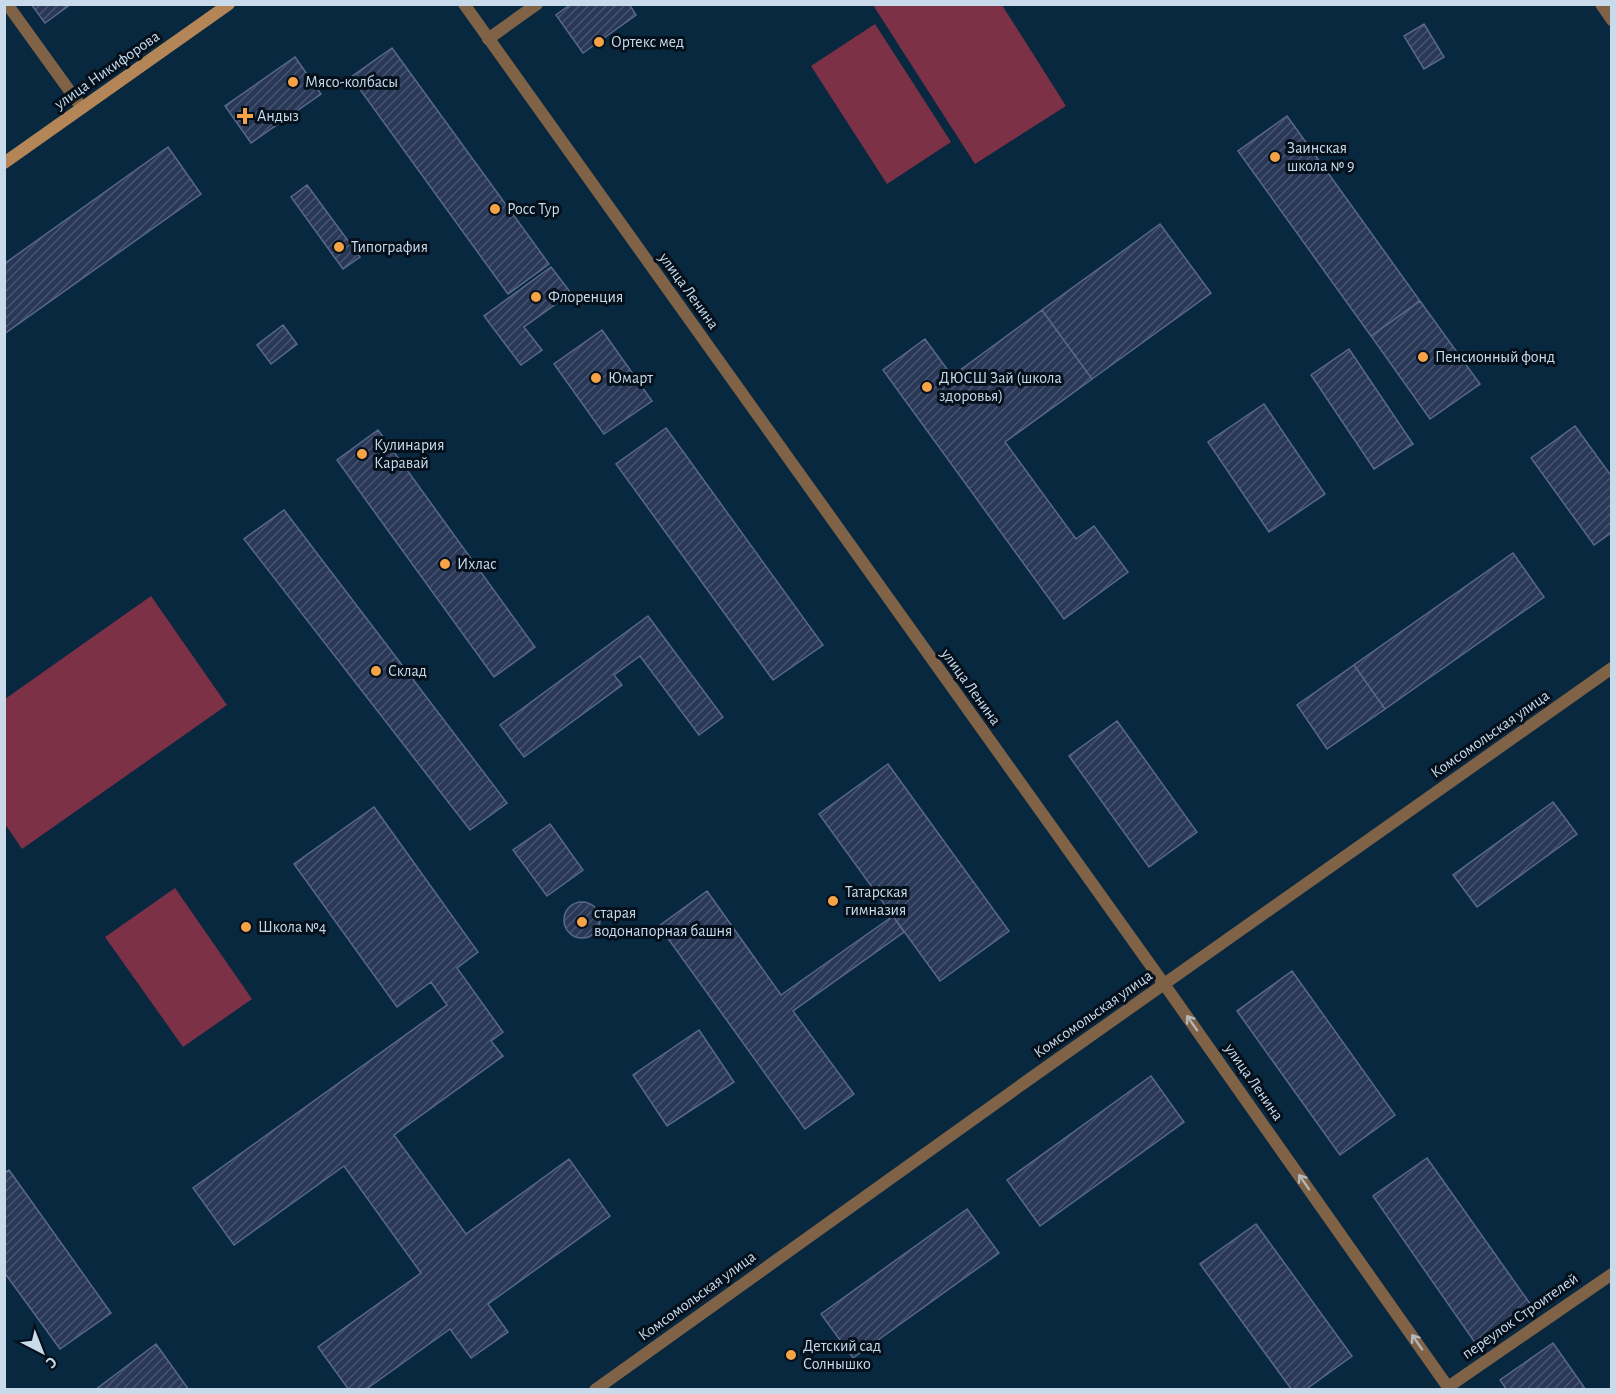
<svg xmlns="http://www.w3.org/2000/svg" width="1616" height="1394" font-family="'Alegreya Sans',sans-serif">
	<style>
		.green { fill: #7d3146 }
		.building { fill: url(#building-hatch); stroke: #59688b; stroke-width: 1.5 }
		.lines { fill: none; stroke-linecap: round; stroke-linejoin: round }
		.service { stroke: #806347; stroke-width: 12 }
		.minor { stroke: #806347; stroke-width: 12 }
		.tertiary { stroke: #806347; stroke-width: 12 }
		.secondary { stroke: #b38557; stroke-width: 12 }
		.oneway { stroke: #b3b7ba }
		.poi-dot { fill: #f5a346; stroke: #04101b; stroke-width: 2 }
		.labels { text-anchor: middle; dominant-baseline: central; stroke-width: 6; stroke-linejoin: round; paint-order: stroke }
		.poi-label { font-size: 16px; fill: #c9dbeb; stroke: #04101b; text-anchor: start }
		.street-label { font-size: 16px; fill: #c9dbeb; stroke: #04101b }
	</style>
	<defs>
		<pattern id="building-hatch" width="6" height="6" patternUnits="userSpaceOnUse" patternTransform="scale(1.5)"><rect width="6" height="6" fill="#2a3857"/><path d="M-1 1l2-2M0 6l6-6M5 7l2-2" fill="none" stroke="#48546f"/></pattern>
	</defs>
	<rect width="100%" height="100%" fill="#082840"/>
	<path class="green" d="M873,5H1002L1066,106L975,164Z
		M875,24L951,142L887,184L811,66Z
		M151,596L227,705L22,849L5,824V699Z
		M175,888L252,999L183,1047L105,937Z"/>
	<path class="building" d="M31,4H71L45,23Z
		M571,4H629L636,15L583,53L556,15Z
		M1424,24L1444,57L1424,69L1404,36Z
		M392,48L549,264L508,294L351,77Z
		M295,57L321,94L251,143L225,106Z
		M1287,116L1420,301L1371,336L1238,151Z
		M168,147L201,194L4,334V264Z
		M307,185L360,257L343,269L291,197Z
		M1160,224L1211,293L1092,379L1042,310Z
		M551,267L571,293L524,327L542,350L521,365L484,316Z
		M1420,301L1480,384L1430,419L1371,336Z
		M1042,310L1092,379L1005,442L1076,539L1094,526L1128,572L1064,619L883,370L925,339L952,376Z
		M283,325L297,344L271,364L257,345Z
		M602,330L652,401L604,434L554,364Z
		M1349,349L1413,444L1374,469L1311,375Z
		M1264,404L1325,494L1269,532L1208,442Z
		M1575,426L1612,477V532L1594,545L1531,458Z
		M666,428L823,645L773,680L616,464Z
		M378,430L535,647L494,677L337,460Z
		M284,510L507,803L470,830L244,539Z
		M1513,553L1544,597L1385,709L1354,665Z
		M648,616L723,717L699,735L640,656L614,675L622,685L524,757L500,725Z
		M1354,665L1385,709L1327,749L1297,705Z
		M1117,721L1197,832L1149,867L1069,756Z
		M888,764L1009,931L940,981L819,814Z
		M1553,802L1577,834L1477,907L1453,875Z
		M374,807L478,952L457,968L503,1032L491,1041L503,1056L394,1135L466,1234L569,1159L610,1216L488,1304L508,1332L471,1358L450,1329L365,1390H349L318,1347L421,1273L344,1166L234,1245L193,1188L447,1005L431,982L397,1007L294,864Z
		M550,824L583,870L547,896L513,850Z
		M707,891L781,995L893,916L904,932L793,1011L854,1094L805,1129L659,926Z
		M564 920a18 18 0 1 1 36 0a18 18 0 1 1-36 0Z
		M1292,971L1395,1115L1340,1155L1237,1011Z
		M699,1030L734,1082L667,1126L633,1075Z
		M1151,1076L1184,1122L1040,1226L1007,1180Z
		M1427,1158L1531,1305L1476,1344L1373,1196Z
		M9,1170L111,1313L60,1349L4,1272V1173Z
		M967,1209L999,1253L853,1358L821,1314Z
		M1256,1224L1352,1356L1305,1390H1292L1200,1264Z
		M1553,1343L1586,1390H1507L1500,1380Z
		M156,1344L189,1390H95Z"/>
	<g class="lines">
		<path class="service" d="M7,4L82,108
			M488,39L537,4
			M1448,1387L1612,1274"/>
		<path class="minor" d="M1601,4L1612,20"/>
		<path class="tertiary" d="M464,4L1164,984L1450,1390
			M595,1390L1038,1073L1612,668"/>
		<path class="secondary" d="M4,163L229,4"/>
	</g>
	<defs><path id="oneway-shaft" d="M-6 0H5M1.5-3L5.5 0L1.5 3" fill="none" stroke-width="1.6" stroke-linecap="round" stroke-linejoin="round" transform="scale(1.5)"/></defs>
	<g class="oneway">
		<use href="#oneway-shaft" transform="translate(1192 1023) rotate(-125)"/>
		<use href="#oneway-shaft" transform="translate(1304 1182) rotate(-125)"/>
		<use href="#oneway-shaft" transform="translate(1417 1342) rotate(-125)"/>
	</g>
	<g class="poi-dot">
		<circle cx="599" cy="42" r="6"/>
		<circle cx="293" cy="82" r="6"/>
		<path d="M242 107h6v6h6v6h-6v6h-6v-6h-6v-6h6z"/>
		<circle cx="1275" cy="157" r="6"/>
		<circle cx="495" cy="209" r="6"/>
		<circle cx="339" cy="247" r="6"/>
		<circle cx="536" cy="297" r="6"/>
		<circle cx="1423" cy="357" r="6"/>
		<circle cx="596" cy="378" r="6"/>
		<circle cx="927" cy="387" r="6"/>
		<circle cx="362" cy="454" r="6"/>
		<circle cx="445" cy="564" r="6"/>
		<circle cx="376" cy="671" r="6"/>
		<circle cx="833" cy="901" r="6"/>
		<circle cx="582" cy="922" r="6"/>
		<circle cx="246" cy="927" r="6"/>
		<circle cx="791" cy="1355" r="6"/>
	</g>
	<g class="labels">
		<g class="poi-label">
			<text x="611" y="42">Ортекс мед</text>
			<text x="305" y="82">Мясо-колбасы</text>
			<text x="257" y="116">Андыз</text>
			<text x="1287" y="148">Заинская<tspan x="1287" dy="18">школа № 9</tspan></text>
			<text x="507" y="209">Росс Тур</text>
			<text x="351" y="247">Типография</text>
			<text x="548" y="297">Флоренция</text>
			<text x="1435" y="357">Пенсионный фонд</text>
			<text x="608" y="378">Юмарт</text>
			<text x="939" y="378">ДЮСШ Зай (школа<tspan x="939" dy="18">здоровья)</tspan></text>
			<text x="374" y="445">Кулинария<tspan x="374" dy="18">Каравай</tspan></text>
			<text x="457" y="564">Ихлас</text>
			<text x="388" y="671">Склад</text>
			<text x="845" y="892">Татарская<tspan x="845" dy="18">гимназия</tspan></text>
			<text x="594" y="913">старая<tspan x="594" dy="18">водонапорная башня</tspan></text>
			<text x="258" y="927">Школа №4</text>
			<text x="803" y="1346">Детский сад<tspan x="803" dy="18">Солнышко</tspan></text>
		</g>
		<g class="street-label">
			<text transform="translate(107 70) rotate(-35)">улица Никифорова</text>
			<text transform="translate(689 291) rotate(54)">улица Ленина</text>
			<text transform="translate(971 687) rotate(54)">улица Ленина</text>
			<text transform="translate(1490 734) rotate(-35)">Комсомольская улица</text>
			<text transform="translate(1093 1014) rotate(-35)">Комсомольская улица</text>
			<text transform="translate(1254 1082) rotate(55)">улица Ленина</text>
			<text transform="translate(697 1296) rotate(-36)">Комсомольская улица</text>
			<text transform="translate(1520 1316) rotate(-35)">переулок Строителей</text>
		</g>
	</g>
	<rect width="1616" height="1394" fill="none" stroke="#c9dbeb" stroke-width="12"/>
	<g transform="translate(42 1352) rotate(138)" stroke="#04101b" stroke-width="4.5" paint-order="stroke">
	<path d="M0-4.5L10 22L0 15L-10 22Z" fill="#c9dbeb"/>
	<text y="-9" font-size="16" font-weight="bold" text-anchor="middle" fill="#c9dbeb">С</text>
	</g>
</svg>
